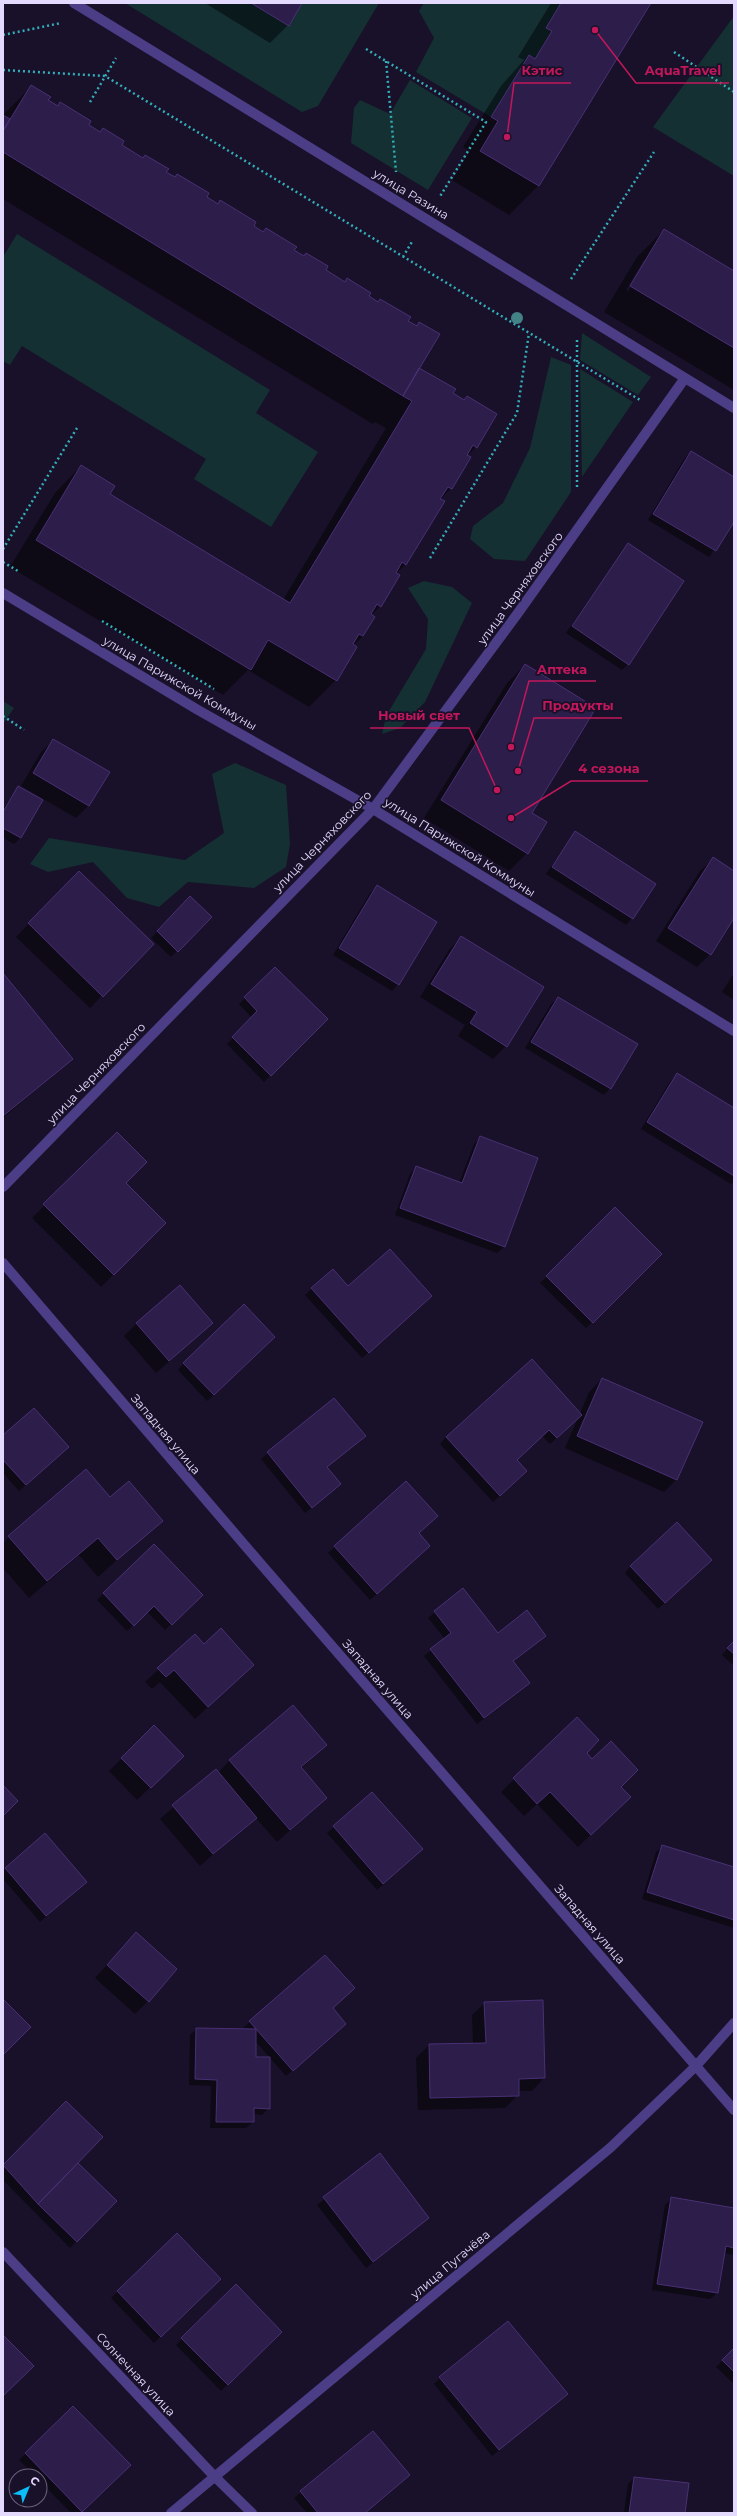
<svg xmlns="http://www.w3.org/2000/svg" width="737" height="2516" font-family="Montserrat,sans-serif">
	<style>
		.green { fill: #143033 }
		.shadow { fill: #0007; fill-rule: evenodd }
		.building { fill: #2d1d4a; stroke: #493075 }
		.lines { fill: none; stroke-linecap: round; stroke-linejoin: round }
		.path { stroke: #33adb9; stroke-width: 2.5; stroke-dasharray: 2 3; stroke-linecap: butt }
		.minor { stroke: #4c3d87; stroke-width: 10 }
		.tree { fill: #438286 }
		.labels { text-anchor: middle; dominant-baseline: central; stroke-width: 3.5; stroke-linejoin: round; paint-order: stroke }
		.street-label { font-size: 12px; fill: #e4dafe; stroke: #191129 }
		.leader { fill: none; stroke: #c2185b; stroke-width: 1.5 }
		.callout-dot { fill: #c2185b; stroke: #191129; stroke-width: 1.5 }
		.callout-label { font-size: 13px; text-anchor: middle; font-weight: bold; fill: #c2185b; stroke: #191129; stroke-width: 3.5; stroke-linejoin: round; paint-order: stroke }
	</style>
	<rect width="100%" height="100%" fill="#191129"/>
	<path class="green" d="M125,3H251L289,25L302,3H379L318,106L302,112Z
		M424,3H561L552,31L535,59L529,55L491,117L416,72L434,38L419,11Z
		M734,16V176L653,127Z
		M410,80L472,118L428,190L351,143L354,108L360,100L390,114Z
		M17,234L270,390L256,413L318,452L271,527L194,479L206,459L22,346L10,365L3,361V257Z
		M582,333L651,377L638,395L580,360Z
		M551,357L571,365V492L525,561L494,559L470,539L473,526L503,503L530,448Z
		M580,369L633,402L582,477Z
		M424,581L452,587L472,603L425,702L400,728L382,734L386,716L426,649L428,619L408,588Z
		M3,701L14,708L3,724Z
		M235,763L286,785L290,844L286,867L254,888L188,882L159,907L127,898L93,862L48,872L30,864L49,838L185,860L224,833L212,774Z"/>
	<path class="shadow" d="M205,3H304L300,4L288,25L270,43Z
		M551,3H650L538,186L509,215L452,180L470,151L463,147L501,86L524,60L518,57Z
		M32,86L47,101L57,107L60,104L88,126L174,178L177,175L205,198L217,204L220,201L252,227L416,327L420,323L418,368L452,394L464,400L467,397L495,415L476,447L467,456L451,488L440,500L406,564L396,574L380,606L371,616L363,636L353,646L356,647L336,680L309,707L248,670L223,695L10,567L55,493L81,466L108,495L283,600L386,428L375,422L373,424L3,199V115Z
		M664,230L734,272V390L604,312L637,257ZM644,260H646L628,291L626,290Z
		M691,452L734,478V520L709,557L648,520L684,459Z
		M628,544V664L622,670L566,633Z
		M525,665L531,813L546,822L527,853L509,871L424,818L507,683Z
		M54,740L108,772L88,806L76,818L21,786L41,752Z
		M18,788L41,801L20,838L14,844L3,838V809Z
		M575,832L632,918L626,925L546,874Z
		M713,859L734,872V916L710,954L697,967L656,941L700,871Z
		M79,872L152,944L90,1008L16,937Z
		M377,886L398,984L392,991L333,955L370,893Z
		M190,898L210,917L171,957L151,938Z
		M461,937L506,1046L493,1059L458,1036L465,1025L420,997L449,950Z
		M275,968L327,1019L264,1082L227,1044L252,1018L239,1004Z
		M734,973V1000L722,992Z
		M3,974L72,1059L3,1118Z
		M558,998L610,1088L604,1095L525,1048L551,1004Z
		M678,1074L734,1109V1182L731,1184L641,1129L671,1080Z
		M117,1133L124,1183L164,1223L101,1287L32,1218Z
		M480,1137L536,1159L504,1247L497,1253L395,1215L410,1174L416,1167L459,1183L474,1144Z
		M615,1208L661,1254L586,1328L540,1283Z
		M333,1270L348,1287L424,1303L362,1358L305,1295Z
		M137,1323H212L156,1373L124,1336Z
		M268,1343L207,1401L178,1370L184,1363Z
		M602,1379L677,1479L664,1492L565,1448L578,1418L550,1444L542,1436L516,1460L520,1478L493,1502L440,1444L446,1437L580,1414L589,1392Z
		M334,1399L364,1436L326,1468L333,1490L305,1513L261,1459Z
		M3,1436L61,1453L19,1491L3,1473Z
		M406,1482L423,1552L370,1600L328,1553Z
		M110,1499L161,1520L98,1577L79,1555L29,1598L3,1568V1543L9,1537Z
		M154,1546L201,1595L165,1630L147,1612L127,1631L97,1600Z
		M631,1566H704L658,1609L625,1573Z
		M463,1590L498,1634L545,1636L512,1662L522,1689L477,1724L424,1656L445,1639L428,1618Z
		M195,1636L204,1645L253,1665L195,1719L160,1682L152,1689L145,1682Z
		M734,1641V1666L722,1655Z
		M577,1718L585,1753L620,1787L617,1809L578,1847L537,1804L524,1816L501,1792Z
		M154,1727L182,1756L137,1800L109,1771Z
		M326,1745L301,1769L326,1798L277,1842L255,1817L200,1866L160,1819L215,1770L218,1773L230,1760Z
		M372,1793L415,1856L377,1890L327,1833Z
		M663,1846L734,1868V1928L642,1899L656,1852Z
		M5,1868L79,1888L40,1922L3,1879V1871Z
		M136,1933L148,2001L135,2014L95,1978Z
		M325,1956L332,2008L339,2030L286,2076L255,2041V2058L269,2108L262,2115L253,2114V2122L246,2128H210L211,2086L189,2085L190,2035L197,2029L245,2030L243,2028L250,2022Z
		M485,2003L544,2078L532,2091H518V2095L505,2108L418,2110L416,2058L429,2045L473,2044L472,2015Z
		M66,2103L76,2163L116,2201L70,2248L3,2180V2167Z
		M379,2155L428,2218L366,2268L317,2205Z
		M672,2198L734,2209V2255L723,2253L717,2293L710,2299L652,2290L665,2205Z
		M177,2235L220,2279L154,2343L111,2298Z
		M236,2286L281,2332L221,2391L176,2345Z
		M734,2349V2384L716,2367Z
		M440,2378L560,2400L492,2456L434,2384Z
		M73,2407L129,2465L80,2513H71L40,2481V2476H35L19,2460Z
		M373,2432L409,2475L365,2513H307L294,2498Z
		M634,2478L684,2513H624L628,2484Z"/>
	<path class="building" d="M251,3H302L289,26Z
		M561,3H651L539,186L480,151L498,121L491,117L529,55L535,59L552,31L546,28Z
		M31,85L51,97L48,100L58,106L60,102L91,121L89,125L100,132L103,128L124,141L122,145L143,158L145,155L169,169L166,172L175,177L177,174L209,193L207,197L218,204L220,200L256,222L254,226L263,232L266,228L297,247L294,250L304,256L306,253L328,266L326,270L345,282L347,278L371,293L369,296L378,302L380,299L411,317L408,321L417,326L419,322L440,334L403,396L3,152V131Z
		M3,115L10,119L3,131Z
		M664,229L734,271V348L630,286Z
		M419,368L456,389L453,393L464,400L467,396L497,414L477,448L473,445L467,455L471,457L452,489L448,487L440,499L445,501L406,565L402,562L396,573L400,575L381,607L377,604L371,614L375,617L363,636L359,634L353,644L357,647L337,681L268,640L251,670L36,540L81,465L115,486L110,494L290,603L412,401L403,396Z
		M691,451L734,477V522L716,551L653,514Z
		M628,543L684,581L629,665L572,626Z
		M525,664L596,708L532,813L547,822L528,854L441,800Z
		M53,739L110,772L89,806L33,773Z
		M18,786L43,800L21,838L3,828V812Z
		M575,831L656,884L633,919L552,867Z
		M713,857L734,871V918L711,955L668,928Z
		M79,871L154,944L103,997L28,923Z
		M377,885L437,922L399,985L339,948Z
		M190,896L212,917L178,952L157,931Z
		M461,936L544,987L507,1047L470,1023L477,1012L431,984Z
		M275,967L328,1019L271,1076L232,1037L257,1011L244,997Z
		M3,973L73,1059L3,1116Z
		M558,997L638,1044L611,1089L531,1042Z
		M677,1073L734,1108V1176L647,1122Z
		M117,1132L147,1162L126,1183L166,1223L114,1275L43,1204Z
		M480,1136L538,1158L505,1247L400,1208L416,1166L462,1183Z
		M615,1207L662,1254L593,1323L546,1276Z
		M390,1249L432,1296L369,1353L311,1288L333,1269L348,1286Z
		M180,1285L213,1323L169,1361L136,1323Z
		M244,1304L275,1337L214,1395L183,1363Z
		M532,1359L582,1415L557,1438L549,1430L517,1460L527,1471L500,1496L446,1437Z
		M602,1378L703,1422L677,1480L577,1436Z
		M334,1398L366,1436L327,1467L341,1484L312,1508L267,1452Z
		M34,1408L69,1447L26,1485L3,1460V1435Z
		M86,1469L110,1497L129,1481L163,1521L117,1560L98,1538L47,1581L8,1536Z
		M406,1481L438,1516L419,1533L430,1546L377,1594L334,1546Z
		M677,1522L712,1560L665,1603L630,1566Z
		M154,1544L203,1595L172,1625L154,1606L134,1626L103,1593Z
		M463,1588L498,1633L527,1610L546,1636L513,1661L530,1683L484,1718L430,1649L451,1633L434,1611Z
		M221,1628L254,1665L208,1707L174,1670L166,1677L157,1668L195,1634L204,1644Z
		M734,1641V1654L727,1648Z
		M293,1705L327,1745L301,1767L327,1798L290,1830L229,1760Z
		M577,1717L599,1740L587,1753L592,1759L611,1741L638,1770L621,1787L631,1797L591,1835L550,1792L537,1804L513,1778Z
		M154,1725L184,1756L151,1788L121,1758Z
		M216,1769L257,1818L213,1854L172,1805Z
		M3,1785L18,1801L3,1816Z
		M372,1792L423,1849L383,1884L333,1826Z
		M45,1833L87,1882L46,1916L5,1868Z
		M662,1845L734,1867V1920L647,1892Z
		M136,1932L177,1969L149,2002L107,1965Z
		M325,1955L355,1988L333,2008L346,2024L293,2071L249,2021Z
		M3,1999L31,2027L3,2055Z
		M543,2000L545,2078L519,2079V2096L430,2098L429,2044L486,2043L484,2002Z
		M196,2028L256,2029V2057H270V2109L254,2108V2122H216L217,2080L195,2079Z
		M66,2101L103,2137L38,2204L3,2165Z
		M380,2153L429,2218L373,2262L323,2197Z
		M78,2163L117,2201L77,2242L38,2204Z
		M671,2197L734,2208V2248L726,2246L718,2293L657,2284Z
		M177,2233L221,2279L161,2337L117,2291Z
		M236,2284L282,2332L228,2385L181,2338Z
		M508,2321L568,2394L499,2450L439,2377Z
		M3,2335L34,2366L3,2396Z
		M734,2348V2372L722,2360Z
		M73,2406L131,2465L82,2512L25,2453Z
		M373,2431L410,2475L365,2513H318L300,2491Z
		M634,2477L689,2483L685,2513H629Z"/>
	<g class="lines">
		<path class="path" d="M3,35L61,23
			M366,49L486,122L439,198
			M674,52L734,92
			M386,61L396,172
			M3,70L105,76L640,400
			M90,102L116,58
			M403,257L413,240
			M571,279L654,152
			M577,487V340
			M3,549L77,428
			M430,558L517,413L529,333
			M3,562L18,571
			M102,621L214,689
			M3,716L24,730"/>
		<path class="minor" d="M74,3L734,408
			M3,593L198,710L373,809L734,1031
			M3,1187L373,809L518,613L685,378
			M3,1263L260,1563L734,2110
			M3,2252L214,2476L252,2513
			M171,2513L610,2148L696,2066L734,2023"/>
	</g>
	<circle class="tree" cx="517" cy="318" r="6"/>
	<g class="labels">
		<g class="street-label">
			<text transform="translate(411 194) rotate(31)">улица Разина</text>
			<text transform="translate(520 588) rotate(-54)">улица Черняховского</text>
			<text transform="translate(180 683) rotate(30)">улица Парижской Коммуны</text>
			<text transform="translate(322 841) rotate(-46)">улица Черняховского</text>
			<text transform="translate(460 847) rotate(32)">улица Парижской Коммуны</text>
			<text transform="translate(96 1073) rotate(-46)">улица Черняховского</text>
			<text transform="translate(166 1434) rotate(50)">Западная улица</text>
			<text transform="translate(378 1679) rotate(49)">Западная улица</text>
			<text transform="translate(590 1924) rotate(49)">Западная улица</text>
			<text transform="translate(450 2264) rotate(-40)">улица Пугачёва</text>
			<text transform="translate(136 2374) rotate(47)">Солнечная улица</text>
		</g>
	</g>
	<path class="leader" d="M507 137L514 83H571M595 30L636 83H729M511 747L529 681H596M518 771L534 718H622M497 790L469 728H370M511 818L571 781H648"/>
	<g class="callout-dot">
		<circle cx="507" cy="137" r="4"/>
		<circle cx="595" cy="30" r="4"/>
		<circle cx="511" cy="747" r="4"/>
		<circle cx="518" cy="771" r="4"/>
		<circle cx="497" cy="790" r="4"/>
		<circle cx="511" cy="818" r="4"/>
	</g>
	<g class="callout-label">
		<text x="542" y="75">Кэтис</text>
		<text x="683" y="75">AquaTravel</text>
		<text x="562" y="674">Аптека</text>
		<text x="578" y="710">Продукты</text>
		<text x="419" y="720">Новый свет</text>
		<text x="609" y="773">4 сезона</text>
	</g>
	<rect width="737" height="2516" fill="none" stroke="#e4dafe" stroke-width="8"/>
	<g transform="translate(28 2488) rotate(44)"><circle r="19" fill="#191129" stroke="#6a617e"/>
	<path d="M0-3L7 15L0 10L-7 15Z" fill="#0bbdfa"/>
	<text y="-6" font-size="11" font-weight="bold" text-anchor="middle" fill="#e4dafe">С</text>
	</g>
</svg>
